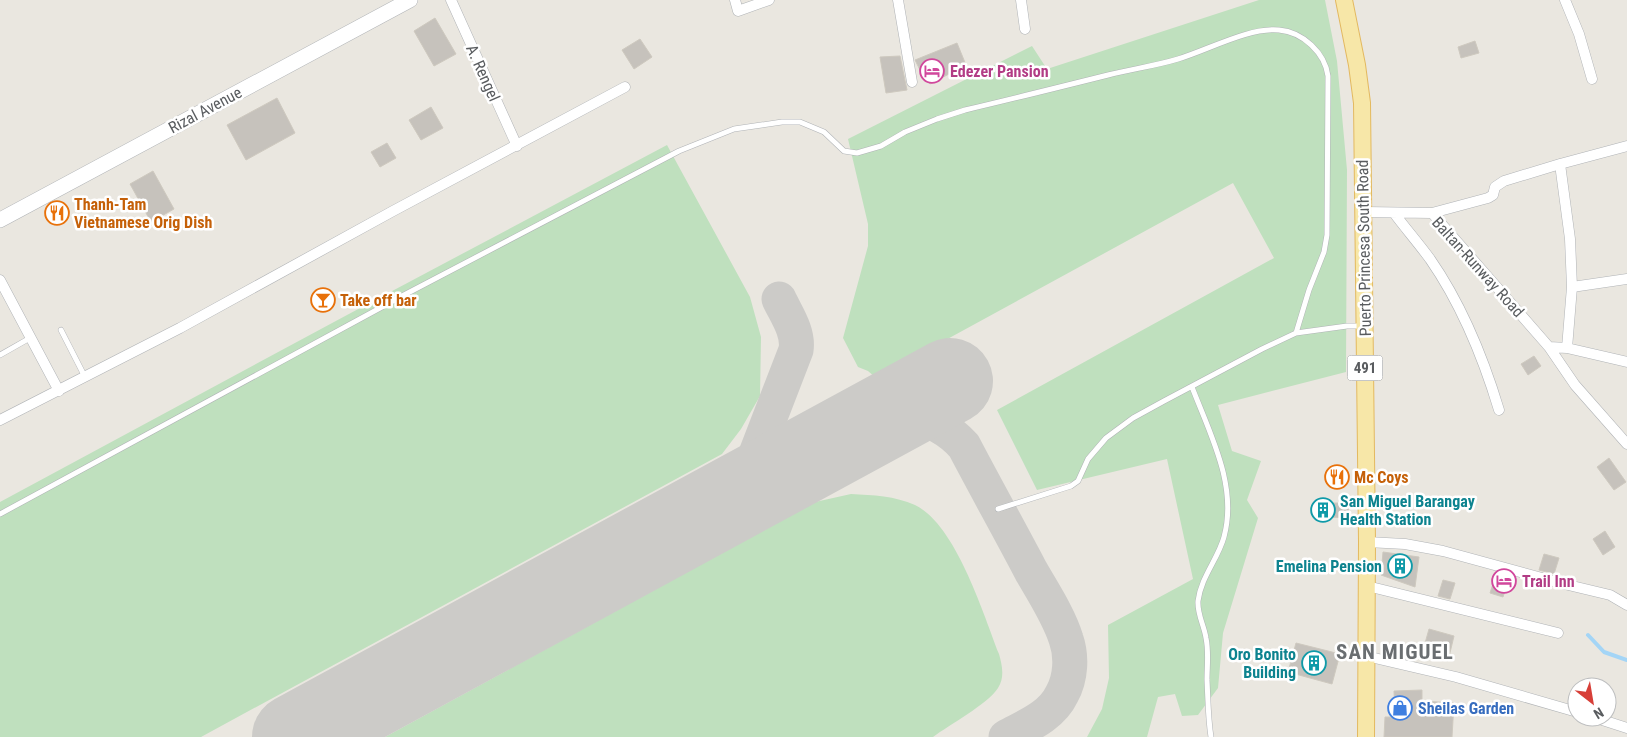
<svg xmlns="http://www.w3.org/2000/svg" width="1627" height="737" font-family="'Roboto Condensed',sans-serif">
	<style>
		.green { fill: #bfe0be }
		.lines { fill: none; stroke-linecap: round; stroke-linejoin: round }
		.stream { stroke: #a4d5f6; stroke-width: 4 }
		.taxiway { stroke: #cccbc8; stroke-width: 35 }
		.runway { stroke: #cccbc8; stroke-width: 86 }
		.building { fill: #c6c2bc; stroke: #cec9bf }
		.lane-casing { stroke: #b0b3b6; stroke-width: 6 }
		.street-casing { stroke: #b0b3b6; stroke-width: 11 }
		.secondary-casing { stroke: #b0b3b6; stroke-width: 16 }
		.primary-casing { stroke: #e3b960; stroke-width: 18 }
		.lane { stroke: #fff; stroke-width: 5 }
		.street { stroke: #fff; stroke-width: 10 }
		.secondary { stroke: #fff; stroke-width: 15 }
		.primary { stroke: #f7e7a8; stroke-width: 16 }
		.labels { text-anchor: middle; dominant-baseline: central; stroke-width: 5; stroke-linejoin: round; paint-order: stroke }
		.shield { fill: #fff; stroke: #8b8d8f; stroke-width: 1 }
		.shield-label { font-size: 15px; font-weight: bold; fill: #595c5f }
		.hotel-label { font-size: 16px; font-weight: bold; fill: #b23c85; stroke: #fff; text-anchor: start }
		.street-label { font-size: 16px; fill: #595c5f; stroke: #fff }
		.food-label { font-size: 16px; font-weight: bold; fill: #c56008; stroke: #fff; text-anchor: start }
		.culture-label { font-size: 16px; font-weight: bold; fill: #0d838f; stroke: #fff; text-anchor: end }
		.shop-label { font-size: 16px; font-weight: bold; fill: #366cbe; stroke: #fff; text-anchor: start }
		.district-label { font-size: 21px; font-weight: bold; letter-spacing: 1px; fill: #6a6e71; stroke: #fff }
	</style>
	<rect width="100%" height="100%" fill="#eae7e0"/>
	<path class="green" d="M1259,0H1325L1337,61L1347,170L1346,372L1218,405L1232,451L1261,461L1247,500L1258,518L1223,633L1218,688L1198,715L1182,716L1175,694L1158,697L1147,737H1087L1102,709L1109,678L1108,625L1193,579L1167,459L1037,490L997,410L1274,258L1233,183L876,378L868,371L858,367L843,338L868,246V224L848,139L1032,46L1047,69Z
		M667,145L750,297L761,337L760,396L741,429L722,454L201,737H0V502L347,315Z
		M851,494C873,495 895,496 915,505C956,525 983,613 999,654C1002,665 1005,677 998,688C988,704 949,725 933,737H385L815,502Z"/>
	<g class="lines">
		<path class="stream" d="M1588,635L1604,652L1627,660"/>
		<path class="taxiway" d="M870,425C895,419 916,413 939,426C950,432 956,437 964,446C986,488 1009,529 1031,571C1043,592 1059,616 1066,639C1072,656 1071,678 1062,694C1051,717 1026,726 1006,737
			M727,502L744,480L752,464L796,350C799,332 786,314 779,299"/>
		<path class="runway" d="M295,737L950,381"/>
	</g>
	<path class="building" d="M435,18L456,54L434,66L414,31Z
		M640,39L652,57L634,69L622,50Z
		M1475,41L1479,53L1461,58L1458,47Z
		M957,43L966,65L930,84L926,73L922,74L915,60Z
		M900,56L907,90L886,93L880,57Z
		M277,98L295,133L246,160L227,125Z
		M431,107L443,128L421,140L409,120Z
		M387,143L396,158L380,167L371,152Z
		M153,171L174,209L151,222L130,184Z
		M1534,356L1541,366L1528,375L1521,364Z
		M1609,458L1626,482L1614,490L1597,467Z
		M1314,503H1349L1348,518L1314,516Z
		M1605,531L1615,547L1603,555L1593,539Z
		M1383,552L1419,557L1415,587L1381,575Z
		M1544,554L1559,558L1554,574L1539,570Z
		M1496,575L1509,579L1503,597L1490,593Z
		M1443,580L1455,583L1450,599L1438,596Z
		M1429,629L1454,636L1448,661L1422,654Z
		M1296,643L1340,654L1332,684L1288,672Z
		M1422,690V701L1454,703L1452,737H1384L1385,717H1395L1394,691Z"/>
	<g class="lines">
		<g class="lane-casing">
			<path id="lane" d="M61,330L85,377
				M0,355L30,338
				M1192,387C1210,434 1238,486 1224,537C1218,559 1201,577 1198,601C1197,614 1204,625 1206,638C1209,652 1207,666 1207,680C1208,699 1208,718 1211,737
				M998,509L1071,486L1078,481L1088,459L1106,438L1133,418L1164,401L1262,349L1296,333L1347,326H1363
				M0,514L404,295L679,151L734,129L782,122H800L824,132L844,151L857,153L881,146L905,132L937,119L965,110C1012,99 1060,87 1108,75C1131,69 1155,66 1178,59C1208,50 1249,27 1279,30C1303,32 1325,53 1328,76L1327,235L1324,252L1309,290L1296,333"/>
		</g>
		<g class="street-casing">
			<path id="street" d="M451,0L517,146
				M735,0L738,11L769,0
				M898,0L912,82
				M1021,0L1025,29
				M1565,0L1579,34L1592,79
				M1560,164L1570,239L1572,287L1567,348
				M1365,212L1432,213L1549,347L1575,385L1627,444
				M1394,213C1406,229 1419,244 1430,259C1462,305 1483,357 1499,410
				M1432,213L1488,198L1493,195L1495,187L1504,181L1560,164L1627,146
				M0,280L59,391
				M1572,287L1627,279
				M1549,347L1567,348L1627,362
				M0,420L180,328L393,211L625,87
				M1367,542L1405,544L1443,551L1564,584L1610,595L1627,605
				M1367,586L1558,633
				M1366,656L1456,677L1577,712
				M1593,717L1627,728"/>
		</g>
		<g class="secondary-casing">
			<path id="secondary" d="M0,220L410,0"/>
		</g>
		<g class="primary-casing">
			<path id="primary" d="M1344,0L1357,65L1362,103L1367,542L1366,737"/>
		</g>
		<use href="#lane" class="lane"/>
		<use href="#street" class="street"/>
		<use href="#secondary" class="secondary"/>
		<use href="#primary" class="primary"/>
	</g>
	<defs>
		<g id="hotel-ring" transform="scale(1.25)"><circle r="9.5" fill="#fff" stroke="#d1479c" stroke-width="1.5"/><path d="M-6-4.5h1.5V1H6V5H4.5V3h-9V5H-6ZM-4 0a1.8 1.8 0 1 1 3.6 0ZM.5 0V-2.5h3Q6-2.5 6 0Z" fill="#d1479c"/></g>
		<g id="restaurant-ring" transform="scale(1.25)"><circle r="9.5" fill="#fff" stroke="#e8710a" stroke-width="1.5"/><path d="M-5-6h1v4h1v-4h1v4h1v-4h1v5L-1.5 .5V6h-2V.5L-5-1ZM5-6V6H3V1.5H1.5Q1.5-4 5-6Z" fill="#e8710a"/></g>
		<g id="bar-ring" transform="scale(1.25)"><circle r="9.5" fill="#fff" stroke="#e8710a" stroke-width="1.5"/><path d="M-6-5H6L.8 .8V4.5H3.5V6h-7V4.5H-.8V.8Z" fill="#e8710a"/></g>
		<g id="building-ring" transform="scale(1.25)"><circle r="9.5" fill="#fff" stroke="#0f9aa8" stroke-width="1.5"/><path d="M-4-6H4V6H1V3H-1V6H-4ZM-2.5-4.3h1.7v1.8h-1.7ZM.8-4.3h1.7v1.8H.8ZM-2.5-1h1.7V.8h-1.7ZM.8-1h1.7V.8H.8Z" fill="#0f9aa8"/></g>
		<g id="shop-ring" transform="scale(1.25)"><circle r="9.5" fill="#fff" stroke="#3f7fe0" stroke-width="1.5"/><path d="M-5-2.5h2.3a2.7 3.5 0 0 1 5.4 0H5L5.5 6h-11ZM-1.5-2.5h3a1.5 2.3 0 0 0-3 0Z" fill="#3f7fe0"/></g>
	</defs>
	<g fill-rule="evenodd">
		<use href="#hotel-ring" x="932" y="71"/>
		<use href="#restaurant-ring" x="57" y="213"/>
		<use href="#bar-ring" x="323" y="300"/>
		<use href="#restaurant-ring" x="1337" y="477"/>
		<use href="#building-ring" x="1323" y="510"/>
		<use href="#building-ring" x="1400" y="566"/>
		<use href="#hotel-ring" x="1504" y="581"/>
		<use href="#building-ring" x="1314" y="663"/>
		<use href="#shop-ring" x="1400" y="708"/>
	</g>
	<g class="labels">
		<rect class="shield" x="1347.5" y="355.5" width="35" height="25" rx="4"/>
		<g class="shield-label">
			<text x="1365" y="368">491</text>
		</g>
		<g class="hotel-label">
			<text x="950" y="71">Edezer Pansion</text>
			<text x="1522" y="581">Trail Inn</text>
		</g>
		<g class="street-label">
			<text transform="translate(483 73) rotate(66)">A. Rengel</text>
			<text transform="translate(205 110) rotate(-28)">Rizal Avenue</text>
			<text transform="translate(1364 248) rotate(-91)">Puerto Princesa South Road</text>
			<text transform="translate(1478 267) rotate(48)">Baltan-Runway Road</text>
		</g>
		<g class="food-label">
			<text x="74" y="204">Thanh-Tam<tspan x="74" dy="18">Vietnamese Orig Dish</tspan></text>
			<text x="340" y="300">Take off bar</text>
			<text x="1354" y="477">Mc Coys</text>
		</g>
		<g class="culture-label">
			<text x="1340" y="501" text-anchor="start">San Miguel Barangay<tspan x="1340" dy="18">Health Station</tspan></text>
			<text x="1382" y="566">Emelina Pension</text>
			<text x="1296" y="654">Oro Bonito<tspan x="1296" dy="18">Building</tspan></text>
		</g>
		<g class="shop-label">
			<text x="1418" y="708">Sheilas Garden</text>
		</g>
		<g class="district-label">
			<text x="1395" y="652">SAN MIGUEL</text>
		</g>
	</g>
	<g transform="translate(1592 702) rotate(149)"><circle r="24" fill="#ffffff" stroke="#bdbebf"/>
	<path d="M0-4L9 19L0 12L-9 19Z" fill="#d73f38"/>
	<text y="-8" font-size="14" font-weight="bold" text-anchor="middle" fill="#595c5f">N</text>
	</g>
</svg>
